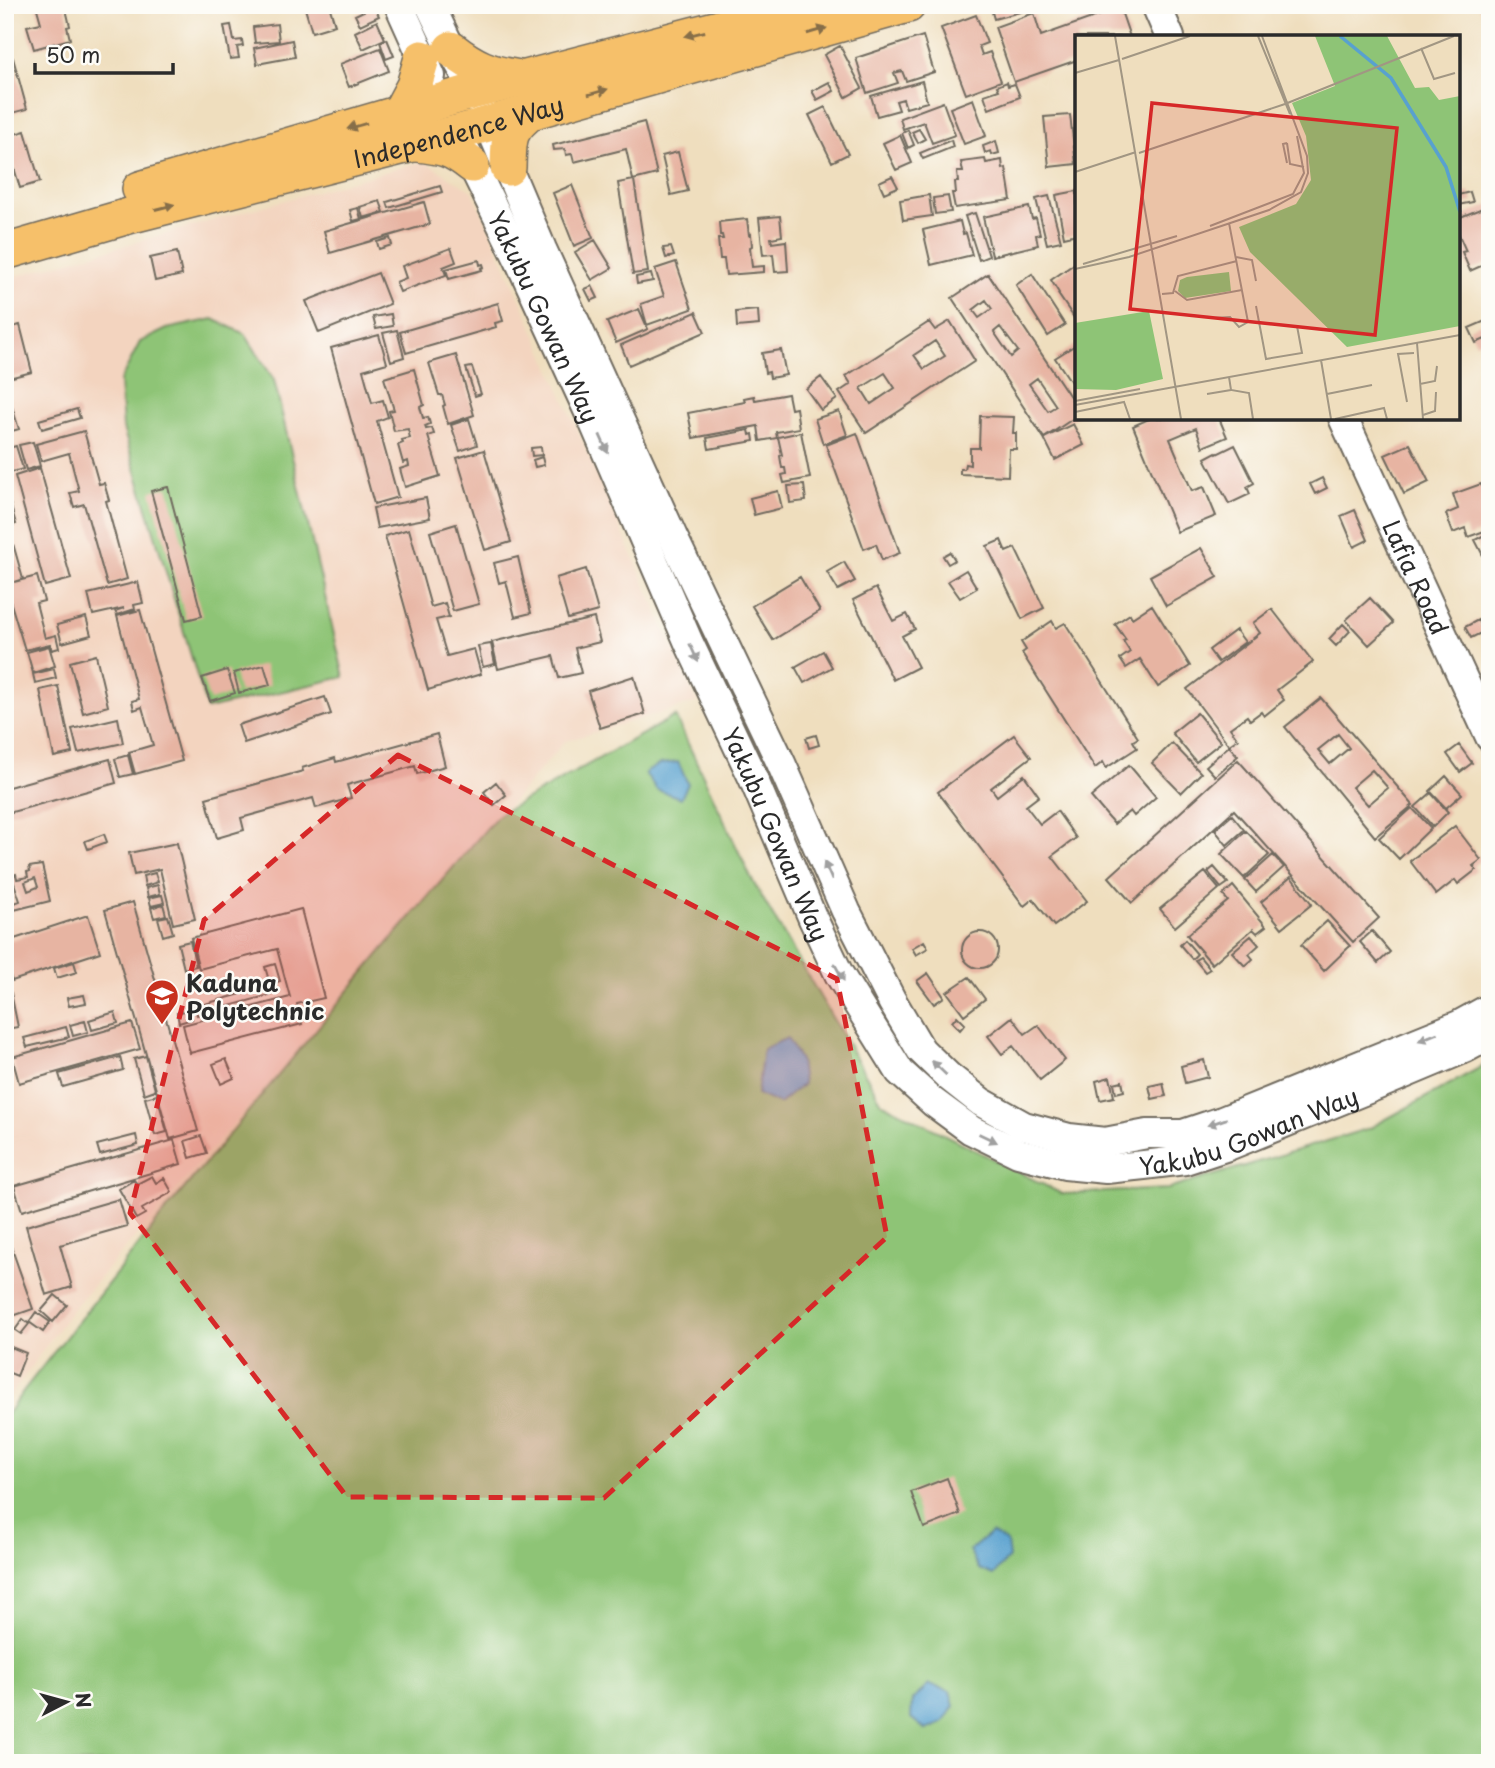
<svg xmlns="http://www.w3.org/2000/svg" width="1495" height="1768" font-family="'Playpen Sans',sans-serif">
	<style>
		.built { fill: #f3d4bf }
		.green { fill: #8ec476; stroke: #5c7850; stroke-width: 2 }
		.water { fill: #58a1cf; stroke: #42667d; stroke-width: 2 }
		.building { fill: #e7b4a2; fill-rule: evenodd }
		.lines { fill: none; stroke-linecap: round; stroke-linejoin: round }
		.minor-casing { stroke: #706a5e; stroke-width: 32 }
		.major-casing { stroke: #706a5e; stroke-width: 38 }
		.minor { stroke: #fff; stroke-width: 28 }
		.major { stroke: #f6c06b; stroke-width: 35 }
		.oneway { fill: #866e48 }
		.oneway2 { fill: #a0a0a0 }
		.marked { fill: #d62828; fill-opacity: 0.2; stroke: #d62828; stroke-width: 5; stroke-dasharray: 14 9; stroke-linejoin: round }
		.labels { text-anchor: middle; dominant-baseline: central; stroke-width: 5; stroke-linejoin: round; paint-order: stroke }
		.street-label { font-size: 24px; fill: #2b2b2b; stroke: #fdfcf7 }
		.poi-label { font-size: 24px; font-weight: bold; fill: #2b2b2b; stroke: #fdfcf7; text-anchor: start }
		.inset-river { fill: none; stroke: #58a1cf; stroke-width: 3.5 }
		.inset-road { fill: none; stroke: #a19683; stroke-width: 2 }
		.view { fill: #d62828; fill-opacity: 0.15; stroke: #d62828; stroke-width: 3.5 }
		.inset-edge { fill: none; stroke: #2b2b2b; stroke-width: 3.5 }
	</style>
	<rect width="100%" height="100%" fill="#fdfcf7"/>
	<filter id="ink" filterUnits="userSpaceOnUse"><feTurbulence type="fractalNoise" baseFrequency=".0143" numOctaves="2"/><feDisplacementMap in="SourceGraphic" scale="14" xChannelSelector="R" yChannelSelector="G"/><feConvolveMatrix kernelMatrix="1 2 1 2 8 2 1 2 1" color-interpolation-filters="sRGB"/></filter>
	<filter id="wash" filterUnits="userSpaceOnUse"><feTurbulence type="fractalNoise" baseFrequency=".00686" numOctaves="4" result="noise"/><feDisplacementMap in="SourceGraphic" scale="28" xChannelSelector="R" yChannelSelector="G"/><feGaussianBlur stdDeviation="1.57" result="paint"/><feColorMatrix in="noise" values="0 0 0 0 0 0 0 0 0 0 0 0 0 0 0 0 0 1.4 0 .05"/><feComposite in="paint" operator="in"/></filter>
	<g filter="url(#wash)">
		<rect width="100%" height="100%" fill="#efdebe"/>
		<path class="built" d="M424,161L473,192L697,702L565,741L71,1311L5,1403V279Z"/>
		<path class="green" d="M213,319L245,334L274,380L344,677L207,709L123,428L120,381L140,342L167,329Z
			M675,716L752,880L882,1103L1062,1194L1168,1189L1370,1128L1490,1062V1763H5V1417L24,1390L168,1208L385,947L498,815Z"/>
		<path class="water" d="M678,762L688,784L681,798L657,790L645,773L660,764Z
			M787,1038L800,1060L803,1084L779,1104L757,1094L763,1049Z
			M991,1533L1007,1542L1009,1558L993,1575L979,1569L969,1551Z
			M929,1685L950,1691L954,1706L943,1723L926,1730L911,1718L912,1700Z"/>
		<g id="blocks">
			<path class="building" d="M36,5H65L70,26L67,27L70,39L34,49L27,26L41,23Z
				M304,5H329L335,25L312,32Z
				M990,5H1030L1031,9L994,19Z
				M1478,5H1490V30Z
				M374,6L379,16L360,25L355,15Z
				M1120,8L1130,37H1077V60L1014,82L995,27L1034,13L1041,36Z
				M976,15L987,43L979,46L982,55L990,52L1001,81L966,94L941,28Z
				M377,21L385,39L363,49L355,32Z
				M277,24L279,41L255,43L253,27Z
				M231,25L234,41L242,40L243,46L237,47L239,58L230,59L224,26Z
				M923,36L934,72L906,81L902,71L894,73L898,83L867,93L856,58Z
				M387,39L394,56L386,59L380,42Z
				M292,40L295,57L257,64L254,48Z
				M840,46L862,88L846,97L824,55Z
				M380,48L389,71L349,87L340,64Z
				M13,58L27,109L5,115V61Z
				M922,81L927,102L906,108L903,99L896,101L899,110L877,116L871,96Z
				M829,82L834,91L817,100L812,91Z
				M1007,82L1008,86L1015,84L1020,97L989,109L984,95L999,90L997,86Z
				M973,99L986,136L964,144L950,108Z
				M943,102L955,135L932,143L924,122L903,129L900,118Z
				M825,107L848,154L832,162L809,115Z
				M1070,115L1076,164L1049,167L1044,117Z
				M644,122L657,174L633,180L626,149L574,162L572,154L566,155L565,149L554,150L553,145Z
				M919,129L925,139L918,143L912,132Z
				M908,130L914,145L908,148L902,133Z
				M25,131L40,182L20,188L5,137Z
				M900,135L912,163L896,170L883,143Z
				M951,140L953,147L923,159L920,153Z
				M996,141L999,153L992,155L991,151L985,153L983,146Z
				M678,152L688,191L671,195L662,156Z
				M985,159L986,163L1002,160L1003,169L1006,168L1011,200L955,208L952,193H956L955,182H958L957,172H963L961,162Z
				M892,176L898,187L884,193L879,182Z
				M634,180L648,272L633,274L618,183Z
				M572,185L593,238L574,246L553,193Z
				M440,186L442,192L389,208L387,202Z
				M1077,191V234L1064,237L1056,195Z
				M1470,192L1473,202L1458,205V195Z
				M929,195L932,216L903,220L900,200Z
				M948,196L951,212L935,214L933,198Z
				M1049,196L1061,241L1047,244L1036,199Z
				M380,201L384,212L363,218L360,207Z
				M424,202L430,224L330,253L324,231Z
				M1490,205V262L1470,271L1462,252L1466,251L1458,233V218Z
				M1029,207L1032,219L1036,218L1040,234L1036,235L1038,245L992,256L983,217Z
				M358,208L361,219L353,221L350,210Z
				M975,213L989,256L979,260L965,216Z
				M780,216L782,236L771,238L772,243L786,241L788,271L775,272L773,254L763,255L759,218Z
				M747,219L749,235L751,234L752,246L750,247L752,267L764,266V272L726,275L724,259H720L718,239H723L722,235H720L719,222Z
				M960,221L963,234L966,233L972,255L931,265L923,230Z
				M390,238L392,245L379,249L377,242Z
				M595,240L612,268L592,280L575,252Z
				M671,247L674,256L666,258L663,248Z
				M451,248L456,262L443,267L446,275L400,292L396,282L406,278L402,266Z
				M177,252L182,275L155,281L150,258Z
				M479,260L480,265L483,264L484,267L481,268L482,270L449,279L446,269Z
				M676,262L692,309L647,325L641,304L664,296L655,269Z
				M1077,262V322L1058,294L1059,293L1051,280Z
				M378,273L390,304L319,333L306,301Z
				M651,274L653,281L637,284L636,277Z
				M988,274L1077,407V416L1044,438L952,298ZM986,300L992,309L979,318L973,310ZM1000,327L1018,351L1011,357L994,332ZM1037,378L1056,406L1048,411L1029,384Z
				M1032,274L1065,325L1048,336L1016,285Z
				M592,286L598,298L591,301L585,289Z
				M498,303L503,321L495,323L496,327L406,353L400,332Z
				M639,309L648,329L616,343L607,322Z
				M758,310L759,325L737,327L736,312Z
				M696,312L705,332L629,365L621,345Z
				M391,314L393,326L376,329L373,317Z
				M1490,319V337L1476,343L1469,328Z
				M950,321L975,361L866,433L839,392L851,384L846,376L929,322L935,330ZM935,341L945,356L924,369L914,355ZM885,373L895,388L871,404L861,388Z
				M20,325L32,372L5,379V329Z
				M397,330L404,357L391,361L383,333Z
				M379,335L387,363L363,370L372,403L383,400L388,417L377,421L398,497L374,504L331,348Z
				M1077,344V391L1055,358Z
				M781,350L786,375L770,378L769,372L765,373L762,353Z
				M456,355L474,415L448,424L443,406L445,405L442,395H439L429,363Z
				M472,367L481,394L475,396L466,368Z
				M414,369L424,405L420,407L423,418L428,417L430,424L425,426L426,429L432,428L434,434L428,436L440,476L405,487L400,469L409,466L408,461L403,463L398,445L403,443L402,440L410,438L408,429L394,431L389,411L394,410L384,378Z
				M821,377L837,399L821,410L806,389Z
				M788,394L791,409L796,408L799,428L776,432L777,438L760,441L758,426L693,438L688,413L745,402L744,398L754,396L755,400Z
				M9,397L19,429L5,433V398Z
				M77,409L80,418L42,429L39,420Z
				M839,411L847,435L823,444L815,419Z
				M980,416L1014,417L1013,433H1016V449H1009L1008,476L960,474V469H964L965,464L970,465V448H979Z
				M1151,418H1219L1227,437L1203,447L1196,428L1170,439L1192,491L1204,487L1216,516L1177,532L1133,426Z
				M469,419L477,445L460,451L451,425Z
				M1073,424L1084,445L1055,460L1044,438Z
				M749,430L750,435L753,434L754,441L709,449L707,438Z
				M84,431L99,484L104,483L109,500L106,501L127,579L107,585L84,504L74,507L70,493L79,491L69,453L41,461L36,444Z
				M801,432L810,478L784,483L782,475L786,474L785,468H782L780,456L782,455L778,437Z
				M857,433L900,553L882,560L876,544L864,549L826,445Z
				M33,442L40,466L26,470L19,445Z
				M1410,444L1429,482L1404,494L1385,455Z
				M1235,445L1254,483L1247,487L1250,494L1229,504L1205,458L1216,452L1217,454Z
				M16,446L23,469L5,474V449Z
				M541,447L542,455L532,456L531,448Z
				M484,450L511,542L485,550L457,458Z
				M542,457L544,465L535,467L533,460Z
				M40,468L71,579L45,586L15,476Z
				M1322,478L1327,488L1315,494L1310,484Z
				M1481,484L1484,491L1488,490L1490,495V529L1468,537L1465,528L1453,533L1446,514L1458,509L1453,494Z
				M804,485L806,501L790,503L788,486Z
				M5,486L16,524L8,526L23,579L14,582L37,576L44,601L36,603L45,638L56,635L59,648L52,650L50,644L25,650L5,584Z
				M168,487L202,616L186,620L151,491Z
				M778,491L782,508L754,515L750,498Z
				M426,498L430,518L377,528L373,508Z
				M1355,510L1368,540L1354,547L1341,516Z
				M456,524L479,604L453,611L430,532Z
				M409,529L431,607L445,603L449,617L436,620L447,656L474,649L481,674L428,690L385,536Z
				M1490,532V569L1475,540Z
				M1001,540L1006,552L1015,548L1044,608L1022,619L987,546Z
				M1201,548L1218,577L1166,606L1150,576Z
				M950,552L955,560L948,564L943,556Z
				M518,557L531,613L515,617L506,581L499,583L494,563Z
				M844,562L855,581L838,590L827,572Z
				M586,569L598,611L568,619L556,578Z
				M966,570L977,588L960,598L948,581Z
				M800,577L820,611L773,640L752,606Z
				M138,582L143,603L134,605L135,609L117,615L115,611L124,608L93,615L88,594Z
				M876,588L893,621L907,614L915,629L902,636L918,667L893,680L853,600Z
				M1370,598L1393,623L1369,645L1346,620Z
				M1152,605L1190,666L1158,687L1140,659L1126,668L1120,659L1130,652L1123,641L1126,640L1115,624L1130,614L1132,618Z
				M1272,609L1313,662L1277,690L1284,700L1264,716L1261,712L1250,720L1247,716L1230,728L1238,739L1229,745L1187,689L1260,633L1253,623Z
				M140,610L182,761L135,774L129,752L153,745L142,707L134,710L132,701L139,699L117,616Z
				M86,617L91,635L62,643L57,625Z
				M594,618L600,642L575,648L581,673L559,678L553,656L498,669L492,642Z
				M1478,620L1483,632L1471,638L1465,627Z
				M1052,621L1056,628L1065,623L1138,738L1133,741L1137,748L1106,768L1103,762L1095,768L1022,653L1026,650L1021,642Z
				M1343,624L1350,631L1336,646L1329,639Z
				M1236,630L1245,642L1218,662L1209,650Z
				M491,644L495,664L483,667L478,646Z
				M49,646L55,666L33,673L27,652Z
				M823,651L832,667L804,683L795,667Z
				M96,655L108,706L83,713L70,662Z
				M264,665L270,685L239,693L234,673Z
				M54,669L56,678L35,683L33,674Z
				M227,670L235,693L210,701L202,678Z
				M634,676L645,714L600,728L588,691Z
				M58,686L72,753L54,757L40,690Z
				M325,697L331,714L244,743L238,725Z
				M1321,698L1413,805L1375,837L1285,727ZM1338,734L1349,748L1330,764L1318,750ZM1372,770L1388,788L1368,805L1352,787Z
				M1197,713L1221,742L1196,762L1172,733Z
				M118,718L123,743L78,753L72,729Z
				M437,734L445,766L417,774L415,766L347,785L351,798L316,808L313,798L241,818L244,830L217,838L206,798L303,771L302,768L335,758L336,762Z
				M816,735L819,745L809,748L806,738Z
				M1014,735L1031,757L991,788L997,796L1024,775L1039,796L1026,806L1040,824L1057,811L1076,838L1052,856L1087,901L1054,926L1033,899L1024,906L938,792Z
				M1172,743L1201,773L1181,793L1152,763Z
				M1459,745L1472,763L1460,772L1447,754Z
				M1229,746L1238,756L1215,776L1206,766Z
				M128,755L133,774L120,777L115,759Z
				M110,759L116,783L5,814V788Z
				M1238,760L1379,918L1353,942L1234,810L1132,903L1109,877Z
				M1129,765L1156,797L1134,816L1130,811L1114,824L1091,797Z
				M1446,776L1462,794L1446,808L1430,791Z
				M496,782L506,795L494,805L484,792Z
				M1431,793L1448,812L1433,827L1415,807Z
				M1412,808L1431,828L1399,859L1379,838Z
				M1232,815L1244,830L1227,845L1215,830Z
				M1455,826L1481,860L1473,866L1476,870L1458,884L1455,880L1436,895L1410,861Z
				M1246,831L1269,855L1244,878L1221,854Z
				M104,834L107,842L88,849L85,841Z
				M177,843L195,919L173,924L160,869L134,875L129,853Z
				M1273,855L1284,867L1256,892L1245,880Z
				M42,865L50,901L10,911L5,888L12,904L20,901L13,880L5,883V879L7,878L6,873L9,872L10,876L16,874L17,879L28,877L27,872L30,871L29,867ZM35,878L38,887L28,891L25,882Z
				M1214,867L1228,883L1221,888L1208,872Z
				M1205,872L1219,889L1175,927L1160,909Z
				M155,873L158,882L145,886L143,876Z
				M1291,877L1312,904L1282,928L1261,902Z
				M158,885L160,894L148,897L146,888Z
				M1233,886L1266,926L1257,933L1253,929L1212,964L1187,935L1228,901L1223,895Z
				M162,895L164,903L151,906L149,898Z
				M133,902L198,1131L170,1139L105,910Z
				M163,904L166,915L154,918L151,908Z
				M301,909L324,998L297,1004L302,1024L190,1053L183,1025L290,997L277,949L199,969L191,938Z
				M88,915L100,952L12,981L5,962V942Z
				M168,916L173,933L163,936L158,918Z
				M1327,921L1350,946L1324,971L1301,945Z
				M1372,931L1390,952L1378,963L1360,942Z
				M962 950a18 18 0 1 1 36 0a18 18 0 1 1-36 0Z
				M1251,936L1259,945L1249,954L1253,959L1245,966L1232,952Z
				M1185,940L1197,954L1192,959L1180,945Z
				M190,941L196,966L184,969L178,944Z
				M924,941L928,948L916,955L912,948Z
				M1200,957L1210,969L1205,972L1195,960Z
				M74,962L77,972L57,978L54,968Z
				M275,964L280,981L270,984L265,967Z
				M928,973L944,997L934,1004L917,981Z
				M969,977L985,999L964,1015L947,992Z
				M270,986L273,994L197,1015L194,1007Z
				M11,993L18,1027L6,1029L5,994Z
				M84,995L86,1003L69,1006L67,998Z
				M189,1009L192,1019L179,1023L177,1013Z
				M115,1012L118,1023L92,1030L89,1020Z
				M957,1016L965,1024L960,1030L952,1022Z
				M1012,1017L1025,1034L1038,1025L1065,1060L1040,1080L1013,1046L1002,1054L988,1036Z
				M85,1021L88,1032L73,1036L70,1025Z
				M132,1023L140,1049L19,1083L12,1057Z
				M66,1027L69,1037L27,1047L24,1038Z
				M146,1056L155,1090L144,1094L134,1059Z
				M120,1057L123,1070L63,1087L59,1074Z
				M226,1059L234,1078L221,1084L213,1064Z
				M1204,1060L1208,1077L1185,1083L1181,1066Z
				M1110,1077L1114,1097L1100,1100L1096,1081Z
				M1122,1081L1124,1091L1116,1093L1114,1083Z
				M1163,1083L1166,1096L1152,1099L1149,1086Z
				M157,1095L167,1132L155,1135L145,1098Z
				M136,1135L138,1145L100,1155L97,1145Z
				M201,1136L207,1153L190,1158L185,1141Z
				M174,1140L181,1164L22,1211L14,1186Z
				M152,1176L156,1183L164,1178L172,1192L142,1209L145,1214L136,1219L119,1189L134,1180L137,1184Z
				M119,1199L127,1226L60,1245L72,1287L46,1295L26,1226Z
				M6,1232L33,1309L10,1317L6,1308H5Z
				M55,1295L67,1305L53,1322L41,1311Z
				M36,1312L50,1322L43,1332L29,1322Z
				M23,1319L29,1324L21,1334L15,1330Z
				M11,1347L26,1353L17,1376L5,1371V1362Z
				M947,1478L960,1514L924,1528L911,1492Z"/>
		</g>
	</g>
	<g filter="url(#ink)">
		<use href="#blocks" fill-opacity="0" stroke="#706a5e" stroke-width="2"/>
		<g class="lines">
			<g class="minor-casing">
				<g id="minor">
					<path d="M399,5L431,76"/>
					<path d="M430,5L451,49L475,91L542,249L673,537L781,763L846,911L892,1001L921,1050L948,1076L981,1102L1024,1126L1069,1138L1105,1142L1147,1134H1183L1222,1121L1459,1025L1490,1008"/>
					<path d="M1156,5L1170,37"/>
					<path id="s1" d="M464,148L519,260L593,421L689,643L753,778L813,919L839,974L900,1072L933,1102L971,1130L1018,1153L1065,1165L1106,1169L1144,1165L1185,1160L1228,1146L1378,1085L1466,1048L1490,1035"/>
					<path id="s2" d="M1343,418L1490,737"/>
				</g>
			</g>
			<g class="major-casing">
				<g id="major">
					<path d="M451,49C475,68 489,73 519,78"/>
					<path d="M399,114L414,86L422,58"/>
					<path d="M417,144C443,147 451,148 472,165"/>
					<path d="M508,168C509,137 507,131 532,111"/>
					<path d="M140,189L475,91L808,5"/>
					<path id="s3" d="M5,252L132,215L456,133L908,5"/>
				</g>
			</g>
			<use href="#minor" class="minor"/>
			<use href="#major" class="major"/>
		</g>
		<defs><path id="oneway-solid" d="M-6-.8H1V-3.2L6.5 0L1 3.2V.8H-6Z" transform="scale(1.75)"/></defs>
		<g class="oneway">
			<use href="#oneway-solid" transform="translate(817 31) rotate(-16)"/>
			<use href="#oneway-solid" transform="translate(695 34) rotate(166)"/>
			<use href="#oneway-solid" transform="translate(598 92) rotate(-16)"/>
			<use href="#oneway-solid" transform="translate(357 126) rotate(164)"/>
			<use href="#oneway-solid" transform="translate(165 207) rotate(-14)"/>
		</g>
		<g class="oneway2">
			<use href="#oneway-solid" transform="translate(604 444) rotate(66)"/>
			<use href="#oneway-solid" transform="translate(694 653) rotate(65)"/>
			<use href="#oneway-solid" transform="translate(828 871) rotate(-114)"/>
			<use href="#oneway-solid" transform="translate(839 972) rotate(61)"/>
			<use href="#oneway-solid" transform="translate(1428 1037) rotate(158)"/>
			<use href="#oneway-solid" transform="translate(939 1068) rotate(-136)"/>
			<use href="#oneway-solid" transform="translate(1217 1122) rotate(161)"/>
			<use href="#oneway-solid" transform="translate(988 1138) rotate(26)"/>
		</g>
	</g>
	<path class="marked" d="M398,755L837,979L887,1237L604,1498L347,1497L130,1213L204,920Z"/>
	<defs>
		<g id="university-pin" transform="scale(1.75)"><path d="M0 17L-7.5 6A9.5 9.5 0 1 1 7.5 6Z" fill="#c8321e" stroke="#fdfcf7"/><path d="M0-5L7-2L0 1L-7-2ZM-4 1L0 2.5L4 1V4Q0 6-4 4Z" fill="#fff"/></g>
	</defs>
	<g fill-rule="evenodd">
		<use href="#university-pin" x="162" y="996"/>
	</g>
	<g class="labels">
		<g class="street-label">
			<text stroke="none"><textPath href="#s3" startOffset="469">Independence Way</textPath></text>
			<text stroke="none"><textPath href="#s1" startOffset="187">Yakubu Gowan Way</textPath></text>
			<text stroke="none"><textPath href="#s2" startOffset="175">Lafia Road</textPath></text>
			<text stroke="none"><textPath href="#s1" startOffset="754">Yakubu Gowan Way</textPath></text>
			<text stroke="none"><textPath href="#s1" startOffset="1405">Yakubu Gowan Way</textPath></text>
		</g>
		<g class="poi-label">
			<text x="186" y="982">Kaduna<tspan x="186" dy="28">Polytechnic</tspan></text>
		</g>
	</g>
	<g transform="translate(1075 35)">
		<rect width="385" height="385" fill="#efdebe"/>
		<path d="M240,1H312L340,53L354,52L364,65L385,61V291L272,312L175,217L164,192L221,169L236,145L231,101L217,68L260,51ZM154,237L156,256L110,263L103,256L105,245L112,242ZM74,276L88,344L41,355L0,354V288Z" fill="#8ec476"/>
		<path class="inset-river" d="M265,1L316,43L371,132L385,177"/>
		<path class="inset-road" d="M40,1L106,384M183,1L215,79M346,13L359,44L380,38M47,24L115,1M0,38L44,25M212,108L215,129L229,132M64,118L210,69L379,1M212,128L208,109L212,108M0,137L61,117M135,191L218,159L229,138L222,101M161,222L177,225L181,246M8,229L102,201M0,234L54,222L194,175L226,157L233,138L232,121L187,1M100,256L112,265L167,255M87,259L98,258L103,241L162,226M181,271L191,324L227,318L222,291M138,283L155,282L164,292L173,287L154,188M342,308L348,384M246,325L256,384M154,342L156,355L174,358L178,384M345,349L360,346L362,331M132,359L156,355M252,359L297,350M0,366L65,354M332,367L323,319L339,318M0,370L385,300M0,377L49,367L55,384M348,380L360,376L361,357M260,384L309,373L312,384"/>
		<path class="view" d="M77,68L322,93L300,300L55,274Z"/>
		<rect width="385" height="385" class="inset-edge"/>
	</g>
	<rect width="1495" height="1768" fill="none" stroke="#fdfcf7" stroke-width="28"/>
	<g transform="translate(66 1702) rotate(84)" stroke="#fdfcf7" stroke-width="5" paint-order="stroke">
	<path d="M0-5L12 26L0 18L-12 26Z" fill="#2b2b2b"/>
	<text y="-10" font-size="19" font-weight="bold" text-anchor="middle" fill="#2b2b2b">N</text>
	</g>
	<path d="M35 63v10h138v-10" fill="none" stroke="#2b2b2b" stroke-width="3.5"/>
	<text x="46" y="63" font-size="21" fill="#2b2b2b" stroke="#fdfcf7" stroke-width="5" paint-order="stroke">50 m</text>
</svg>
